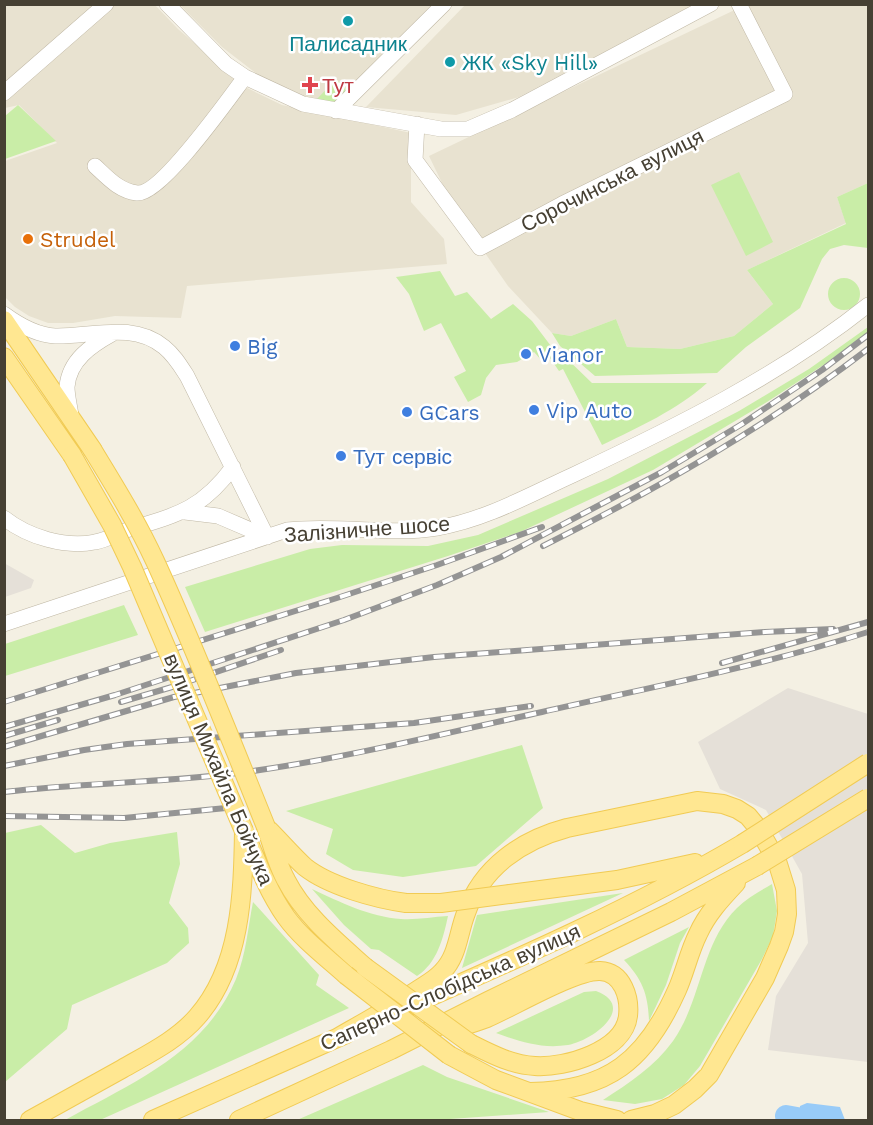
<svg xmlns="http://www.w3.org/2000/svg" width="873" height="1125" font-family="'Work Sans',sans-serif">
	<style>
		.residential { fill: #e8e2d0 }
		.industrial { fill: #e5e0d8 }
		.green { fill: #c9eda7 }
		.water { fill: #98cbf8 }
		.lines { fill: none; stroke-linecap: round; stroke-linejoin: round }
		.river { stroke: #98cbf8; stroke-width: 22 }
		.minor-casing { stroke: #c0b8a5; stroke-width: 16 }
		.major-casing { stroke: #f1cb54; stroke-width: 20 }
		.minor { stroke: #fff; stroke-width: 15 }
		.major { stroke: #ffe791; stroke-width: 18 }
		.rail-casing { stroke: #949494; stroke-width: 6 }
		.rail { stroke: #fff; stroke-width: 4; stroke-dasharray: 11; stroke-linecap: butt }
		.major-bridge-casing { stroke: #f1cb54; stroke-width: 20; stroke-linecap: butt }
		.major-bridge { stroke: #ffe791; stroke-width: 18 }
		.culture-dot { fill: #0f9aa8; stroke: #fff; stroke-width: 2 }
		.health-dot { fill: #e0444e; stroke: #fff; stroke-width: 2 }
		.food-dot { fill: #e8710a; stroke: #fff; stroke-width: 2 }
		.shop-dot { fill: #3f7fe0; stroke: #fff; stroke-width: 2 }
		.labels { text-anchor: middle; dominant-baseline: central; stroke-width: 5; stroke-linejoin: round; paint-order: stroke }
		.culture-label { font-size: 21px; fill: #0d838f; stroke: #fff }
		.health-label { font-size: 21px; fill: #be3a42; stroke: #fff; text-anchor: start }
		.street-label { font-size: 21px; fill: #464033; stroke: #fff }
		.food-label { font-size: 21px; fill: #c56008; stroke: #fff; text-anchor: start }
		.shop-label { font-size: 21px; fill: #366cbe; stroke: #fff; text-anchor: start }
	</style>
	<rect width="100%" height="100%" fill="#f4f0e3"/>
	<path class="residential" d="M466,4H694V5L519,97L456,115L366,107Z
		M5,5H155L178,29L245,87L282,105L411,133V202L444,239L447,264L187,286L181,318L115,316L73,323H48L29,316L15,307L5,297V161L57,143L19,105L5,108Z
		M180,5H436L335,105L302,97L261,77L222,47Z
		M745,5H868V183L837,197L846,223L747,270L773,304L734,336L680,349L627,347L616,319L571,336L552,333L508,286L455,210L429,156Z"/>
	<path class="industrial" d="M4,563L34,580L31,588L5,597Z
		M788,688L868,714V1062L768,1050L776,996L808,943L802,874L766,810L720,789L698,742Z"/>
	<path class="green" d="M336,79L348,89L334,103L317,99Z
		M18,105L56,141L5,159V116Z
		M739,172L773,242L746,256L711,185Z
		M868,183V248L844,245L830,249L822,259L800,308L746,347L717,373L595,376L560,346L552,333L571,336L616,319L627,347L680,349L734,336L773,304L747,270L846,224L837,197Z
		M440,271L455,296L467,292L491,319L513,304L532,321L557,354L561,353L592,383H707C677,410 639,427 602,445L563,369L559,371L550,358L542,361L534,352L517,362L496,365L486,378L481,395L468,402L454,377L466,371L441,323L424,331L409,294L396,277Z
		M828 294a16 16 0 1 1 32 0a16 16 0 1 1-32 0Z
		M868,327V332L825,364L767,402L653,470L520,532L448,556L205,632L185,587L310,549L342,545L428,546L478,535L608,479L739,411L809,369Z
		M124,605L138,635L5,676V644Z
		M522,745L543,808L476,866L403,877L353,870L326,854L333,829L286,811Z
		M41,825L75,853L110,843L177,832L180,864L169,903L188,928L189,943L167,963L72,1005L67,1029L5,1082V833Z
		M772,884L777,911L773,936L762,959L700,1066L684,1085L662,1099L635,1104L603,1100C629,1083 655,1066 673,1041C702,1000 701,943 737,908C747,898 760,891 772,884Z
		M312,889C340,902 370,917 401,919C416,920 432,917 448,916C443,939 437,963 417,976L379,950L371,949L344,925Z
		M623,893L462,968L477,915Z
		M253,902L319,975L316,985L349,1008L100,1120H65C132,1083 204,1054 236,979C246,955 248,927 253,902Z
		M689,927L680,943L666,985L649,1021C648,995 643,980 624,960Z
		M596,991C638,1007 592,1041 568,1045C542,1049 520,1042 496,1033L584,992Z
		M423,1065L447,1077L549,1112L436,1120H297Z"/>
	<path class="water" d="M807,1103L840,1107L845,1120H799L800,1106Z"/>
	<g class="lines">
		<path class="river" d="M786,1116L808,1120"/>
		<g class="minor-casing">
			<path id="minor" d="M167,4L226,64L245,77L303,104L441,129H468L512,110L711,4
				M4,93L106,4
				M336,111L444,4
				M417,124L415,160L480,248L562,204L785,94L739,4
				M95,166C107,177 119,191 137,193C161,195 229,98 245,77
				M4,314C19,325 36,335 55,336C92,337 132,321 164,347C174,355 180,365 187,376L267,537
				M71,416C70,407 67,396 67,387C69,360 92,345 112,334
				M185,512L218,516L267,537
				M4,518C28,537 65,548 95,542C107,540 118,533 130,529C177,515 202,509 233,467
				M4,624L287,530C337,524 388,536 437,528C485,520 529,495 573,475C675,427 779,376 868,305"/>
		</g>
		<g class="major-casing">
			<path id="major" d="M4,320L92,449
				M4,357L72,455
				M266,827C272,844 277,864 286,880C304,915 336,941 365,967
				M269,830C281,842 293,856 305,867C329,886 376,899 406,903
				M247,838C258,865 269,893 286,917C302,939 326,957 346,975
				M510,894L617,880L695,863
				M407,1007C519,958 637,906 742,844
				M452,1029C464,1026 476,1022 487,1018C513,1007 575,970 600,971C623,972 630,998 628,1016C624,1051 565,1068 535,1066C512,1065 491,1054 471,1044
				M337,1038C363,1023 390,1008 416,991C425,985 435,980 442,972C458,956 458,933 466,913C482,867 522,840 567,828L697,801L723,804L737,809L748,816L758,828L777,861L786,890L787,914L784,932L779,946L765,978L709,1075L695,1089L674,1105L655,1114L631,1120
				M449,1055L496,1080L580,1111L617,1120
				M530,1092C608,1091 646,1060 677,990C685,972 689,952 698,934C707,914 721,899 736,883
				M30,1120C61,1103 91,1086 122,1069C148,1054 177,1040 197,1017C241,967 243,894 244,831
				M153,1120L346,1034
				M239,1120L391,1050L488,1001L671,912L757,866"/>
		</g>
		<use href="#minor" class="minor"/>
		<use href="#major" class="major"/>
		<g class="rail-casing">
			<path id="rail" d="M543,546C657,489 766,427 868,349
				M722,663L868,622
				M4,702L337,598L437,565L542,527
				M121,702L172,687L281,650
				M4,727L115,695L344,620L437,585L501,557L662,472L742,424L822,370L868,335
				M4,736L58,720
				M4,747L174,697L296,673L434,657L765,632L833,629
				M4,766L84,750L127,744L414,723L531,706
				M4,792C87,782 171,783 253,771C351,757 446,733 542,712C652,687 761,666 868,632
				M4,816L124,818L226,808"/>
		</g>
		<use href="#rail" class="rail"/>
		<g class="major-bridge-casing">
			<path id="major-bridge" d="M92,449C114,485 137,522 155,561C195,648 230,738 266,827
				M72,455L112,525L132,567L244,831
				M742,844L868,763
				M757,866L868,798
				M406,903H441L510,894
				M365,967L471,1044
				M346,975L449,1055"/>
		</g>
		<use href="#major-bridge" class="major-bridge"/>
	</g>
	<g class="culture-dot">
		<circle cx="348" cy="21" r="6"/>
		<circle cx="450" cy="62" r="6"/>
	</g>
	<path class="health-dot" d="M307 76h6v6h6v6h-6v6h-6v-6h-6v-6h6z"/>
	<circle class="food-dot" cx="28" cy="239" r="6"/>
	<g class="shop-dot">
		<circle cx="235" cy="346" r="6"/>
		<circle cx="526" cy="354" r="6"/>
		<circle cx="534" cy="410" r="6"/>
		<circle cx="407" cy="412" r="6"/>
		<circle cx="341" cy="456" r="6"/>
	</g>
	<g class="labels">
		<g class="culture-label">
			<text x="348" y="43">Палисадник</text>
			<text x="462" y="62" text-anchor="start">ЖК «Sky Hill»</text>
		</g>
		<g class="health-label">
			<text x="322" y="85">Тут</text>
		</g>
		<g class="street-label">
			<text transform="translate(612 180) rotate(-27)">Сорочинська вулиця</text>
			<text transform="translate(367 529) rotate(-4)">Залізничне шосе</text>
			<text transform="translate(219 769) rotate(67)">вулиця Михайла Бойчука</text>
			<text transform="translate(450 987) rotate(-24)">Саперно-Слобідська вулиця</text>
		</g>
		<g class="food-label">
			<text x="40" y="239">Strudel</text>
		</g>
		<g class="shop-label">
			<text x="247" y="346">Big</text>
			<text x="538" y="354">Vianor</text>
			<text x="546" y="410">Vip Auto</text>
			<text x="419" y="412">GCars</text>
			<text x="353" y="456">Тут сервіс</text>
		</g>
	</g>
	<rect width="873" height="1125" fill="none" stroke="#464033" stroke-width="12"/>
</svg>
